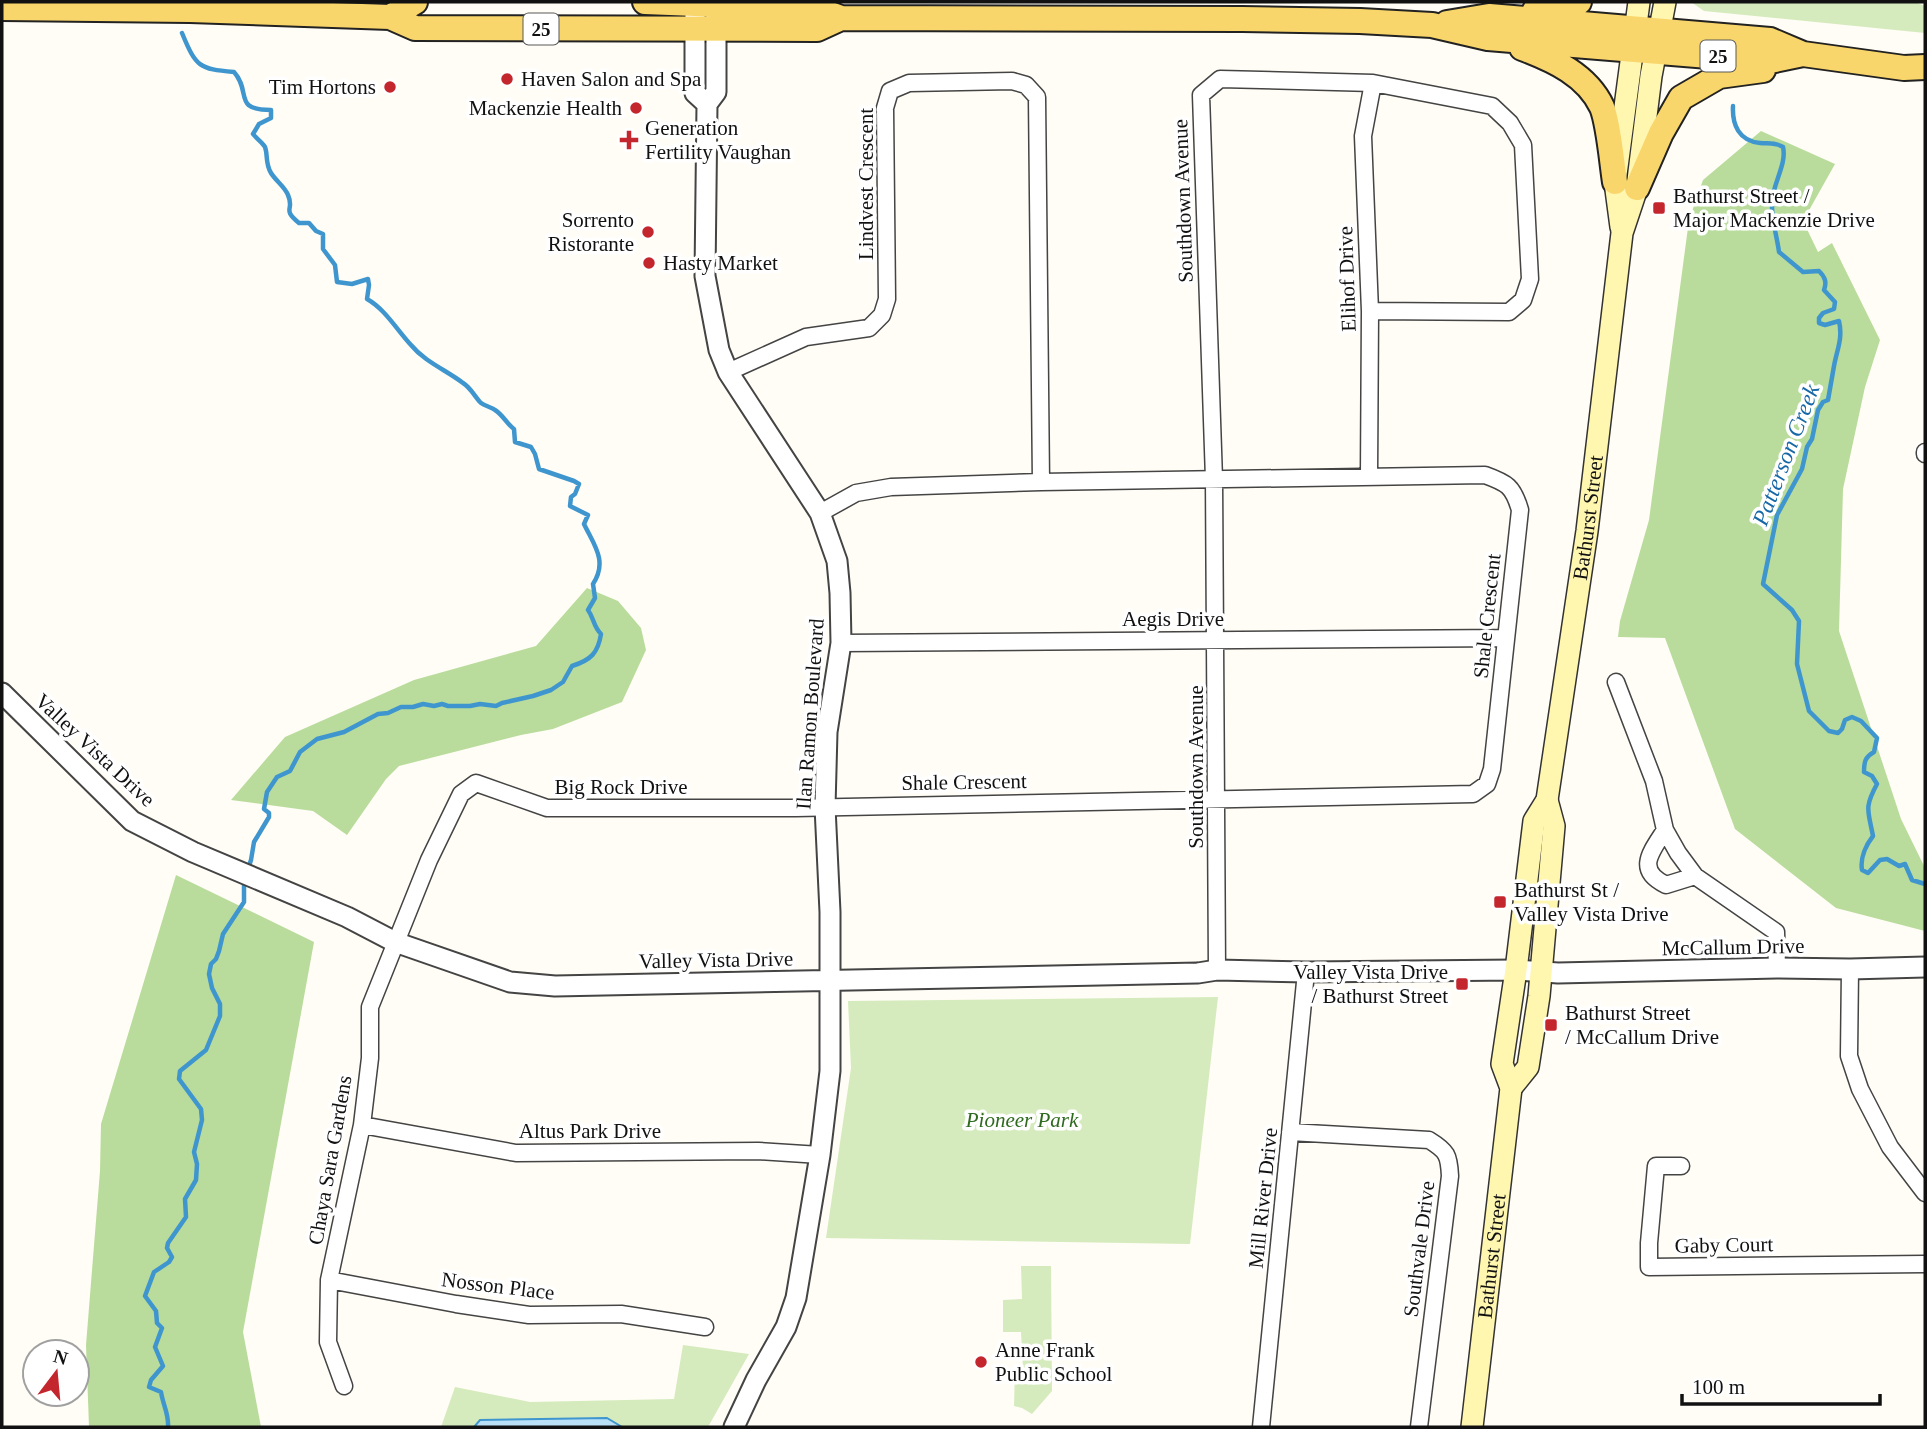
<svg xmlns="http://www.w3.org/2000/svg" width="1927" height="1429" font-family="Georgia,serif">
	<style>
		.green { fill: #d5ebbd }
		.forest { fill: #b9dc9c }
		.water { fill: #b9e0f7; stroke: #3f96cf; stroke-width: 2 }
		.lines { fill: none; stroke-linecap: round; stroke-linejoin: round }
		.stream { stroke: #3f96cf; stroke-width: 4.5 }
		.minor-casing { stroke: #444; stroke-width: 19 }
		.tertiary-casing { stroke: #444; stroke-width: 23 }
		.secondary-casing { stroke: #333; stroke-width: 24 }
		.primary-casing { stroke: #222; stroke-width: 28 }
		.minor { stroke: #fff; stroke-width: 16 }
		.tertiary { stroke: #fff; stroke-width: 19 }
		.secondary { stroke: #fff6b0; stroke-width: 21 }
		.primary { stroke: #f9d66b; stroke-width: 24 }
		.poi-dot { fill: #c4262e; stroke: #fff; stroke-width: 2.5 }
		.labels { text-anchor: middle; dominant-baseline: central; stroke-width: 7; stroke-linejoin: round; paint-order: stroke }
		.shield { fill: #fff; stroke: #585858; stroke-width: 2 }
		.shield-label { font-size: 19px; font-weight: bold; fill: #111 }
		.poi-label { font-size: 21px; fill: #111; stroke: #fff; text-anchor: start }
		.street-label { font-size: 21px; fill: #111; stroke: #fff }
		.park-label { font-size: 21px; font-style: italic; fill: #2f6b1f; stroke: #fff }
		.water-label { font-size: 23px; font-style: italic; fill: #1768a6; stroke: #fff }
	</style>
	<rect width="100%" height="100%" fill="#fffdf5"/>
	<path class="green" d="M1691,2H1915L1925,6V33L1704,11Z
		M1218,997L1190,1244L826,1238L851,1068L848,1001Z
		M1021,1266H1051L1052,1391L1032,1414L1022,1408L1014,1406L1015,1369H1023L1021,1332H1003V1300L1022,1299Z
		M683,1345L749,1354L708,1427H441L455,1387L530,1402L674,1399Z"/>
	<path class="forest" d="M1761,131L1835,164L1803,221L1818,252L1832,243L1880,340L1865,387L1843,489L1839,631L1901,819L1925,868V931L1836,908L1735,829L1665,638L1618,637L1620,621L1649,520L1689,220L1703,180Z
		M587,588L618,601L641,628L646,650L622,702L553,729L521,735L399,766L386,779L347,835L313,811L231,800L285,737L414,680L536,646Z
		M176,875L314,942L243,1332L261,1427H89L86,1345L100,1171L101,1124Z"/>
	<path class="water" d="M607,1418L622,1427H474L480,1420Z"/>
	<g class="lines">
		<path class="stream" d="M182,33C196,67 199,69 234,72C252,92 232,110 271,110V118L259,124L253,134C256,138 263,143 265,147C268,155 265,163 271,173C276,181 285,187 288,195C295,211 281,208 299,223H309L316,231L323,234V249L335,265L337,282L352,284L368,279L369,285L367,299C385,309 397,330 411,345C425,362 446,370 463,383C471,388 475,397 481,403C485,406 491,407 495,410C503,415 507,424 514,429L515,442L531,447L535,454L539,469L574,481L579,484L575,494L571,497L570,506L588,515L584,524C594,545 608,561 593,584L595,598L588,610C594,618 593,626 601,634C598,653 591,660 572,666L563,682L551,690L533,696L502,703L496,706L480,704L470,706H448L442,704L434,706L423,704L413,707H401L388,713L378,714L344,732L317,739L300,752L290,771L277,777L267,792L264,809L269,813V817L254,842L251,860L248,869
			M1733,106C1732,125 1739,141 1760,143C1769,144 1775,142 1783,147C1787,164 1773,183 1772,202C1771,219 1777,236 1779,252L1803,272L1819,271C1825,277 1827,282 1824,290L1835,302L1834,309L1823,313L1819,318V323L1825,325L1839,321C1843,339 1837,349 1834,366C1832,377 1830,389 1828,400L1823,402L1818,410L1812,439L1807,447L1802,469L1777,515L1763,584L1792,610L1799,621L1797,664L1809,711L1829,731L1838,733L1842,729L1845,720L1852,717L1861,721L1877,738L1874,752C1865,757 1864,762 1864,772L1872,776L1877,784C1864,808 1868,810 1873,836C1866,845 1860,858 1862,870L1868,873L1880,860L1887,859L1899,866L1905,864L1912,880L1925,884
			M168,1427C169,1414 163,1405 161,1392L149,1387L151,1380L163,1366L155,1347L162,1328L157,1323L156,1311L145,1296L154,1272L169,1262L172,1257L167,1248L168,1243L186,1217L185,1199L196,1180L197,1164L194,1152L202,1120L201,1109L179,1079L180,1071L206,1050L220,1016V1004L212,988L209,974L211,964L216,959L219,951L223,934L244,902V881"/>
		<g class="minor-casing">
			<path id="minor" d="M728,372L806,337L869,328L882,315L887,299L885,108L890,91L909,83L1012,81L1026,85L1037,97L1041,482
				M1925,452V454
				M1369,476L1370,311L1363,136L1373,83
				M841,643L1506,638
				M1616,682L1654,781L1665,830L1678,853L1695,876L1776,932L1777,968
				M1665,830C1651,852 1635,870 1666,885L1695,876
				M1850,969L1849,1056L1860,1089L1890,1147L1925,1193
				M1217,970L1214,479L1201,95L1220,79L1373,83L1492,106L1510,123L1523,145L1530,279L1523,300L1509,312L1370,311
				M362,1125L516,1153L758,1151L820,1155
				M1290,1132L1429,1140C1447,1151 1449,1155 1450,1176L1419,1427
				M1681,1166H1656L1649,1243V1267L1925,1264
				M329,1280L456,1304L529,1315L621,1314L705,1327
				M344,1386L328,1342L329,1280L362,1125L370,1058V1007L429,860L461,794L476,783L547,808H796L1473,794L1487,784L1492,769L1520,510C1513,486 1507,483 1485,475L1041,482L891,487L856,493L820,513
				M1261,1427L1306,972"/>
		</g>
		<g class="tertiary-casing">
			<path id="tertiary" d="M695,16V93L707,104
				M716,17V92L707,104L705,276L719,350L728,372L820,513L837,561L840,593L841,643L827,732L825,807L830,912V1071L820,1155L796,1298L786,1327L756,1380L734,1427
				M2,693L132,821L193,852L347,917L395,942L510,982L555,986L1198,973L1217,970L1306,972L1516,970L1558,973L1777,968L1850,969L1925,967"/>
		</g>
		<g class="secondary-casing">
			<g id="secondary">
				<path d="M1621,227L1615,182L1639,2"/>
				<path d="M1511,1088L1528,1067L1539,996L1554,826L1547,800"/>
				<path id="s1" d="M1472,1427L1511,1088L1502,1064L1516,970L1534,821L1547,800L1587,531L1622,233L1637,188L1651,76L1665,2"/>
			</g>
		</g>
		<g class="primary-casing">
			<path id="primary" d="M645,2L817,9L841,18L1242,19L1360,21L1432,25L1488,38L1770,61L1803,54
				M2,8L190,10L390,17L415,28L817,29L841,18
				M1535,10L1562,7L1579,2
				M390,17L415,2
				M1447,23L1489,16L1770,40L1803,54L1904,68L1925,67
				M1522,48C1554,60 1587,75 1602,107C1609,124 1612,163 1615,182
				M1637,188L1661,133L1681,98L1719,76L1763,70"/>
		</g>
		<use href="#minor" class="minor"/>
		<use href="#tertiary" class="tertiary"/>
		<use href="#secondary" class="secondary"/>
		<use href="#primary" class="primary"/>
	</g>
	<g class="poi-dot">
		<circle cx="507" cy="79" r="7"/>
		<circle cx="390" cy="87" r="7"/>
		<circle cx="636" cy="108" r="7"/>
		<path d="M625.5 129.5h7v7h7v7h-7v7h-7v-7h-7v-7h7z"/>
		<rect x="1652" y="201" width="14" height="14" rx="3.5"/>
		<circle cx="648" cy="232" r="7"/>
		<circle cx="649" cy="263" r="7"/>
		<rect x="1493" y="895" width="14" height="14" rx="3.5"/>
		<rect x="1455" y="977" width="14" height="14" rx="3.5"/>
		<rect x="1544" y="1018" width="14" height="14" rx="3.5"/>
		<circle cx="981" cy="1362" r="7"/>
	</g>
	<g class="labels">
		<g class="shield">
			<rect x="523.5" y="13.5" width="35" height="31" rx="5"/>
			<rect x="1700.5" y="40.5" width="35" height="31" rx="5"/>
		</g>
		<g class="shield-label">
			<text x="541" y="29">25</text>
			<text x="1718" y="56">25</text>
		</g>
		<g class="poi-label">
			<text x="521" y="79">Haven Salon and Spa</text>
			<text x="376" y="87" text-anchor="end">Tim Hortons</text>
			<text x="622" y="108" text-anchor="end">Mackenzie Health</text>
			<text x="645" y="128">Generation<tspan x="645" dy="24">Fertility Vaughan</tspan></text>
			<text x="1673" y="196">Bathurst Street /<tspan x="1673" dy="24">Major Mackenzie Drive</tspan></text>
			<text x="634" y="220" text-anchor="end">Sorrento<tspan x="634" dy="24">Ristorante</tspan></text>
			<text x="663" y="263">Hasty Market</text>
			<text x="1514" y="890">Bathurst St /<tspan x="1514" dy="24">Valley Vista Drive</tspan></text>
			<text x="1448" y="972" text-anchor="end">Valley Vista Drive<tspan x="1448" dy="24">/ Bathurst Street</tspan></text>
			<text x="1565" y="1013">Bathurst Street<tspan x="1565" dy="24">/ McCallum Drive</tspan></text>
			<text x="995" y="1350">Anne Frank<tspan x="995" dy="24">Public School</tspan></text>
		</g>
		<g class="street-label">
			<text transform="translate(866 184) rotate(-90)">Lindvest Crescent</text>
			<text transform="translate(1183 201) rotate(-92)">Southdown Avenue</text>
			<text transform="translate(1347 279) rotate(-92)">Elihof Drive</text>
			<text stroke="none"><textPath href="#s1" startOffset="922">Bathurst Street</textPath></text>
			<text transform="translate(1487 616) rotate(-84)">Shale Crescent</text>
			<text x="1173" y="619">Aegis Drive</text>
			<text transform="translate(810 714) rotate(-86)">Ilan Ramon Boulevard</text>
			<text transform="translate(95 750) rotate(43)">Valley Vista Drive</text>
			<text transform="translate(1196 767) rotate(-90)">Southdown Avenue</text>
			<text transform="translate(964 782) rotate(-1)">Shale Crescent</text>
			<text x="621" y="787">Big Rock Drive</text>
			<text transform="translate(1733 947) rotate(-1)">McCallum Drive</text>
			<text transform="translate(716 960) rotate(-1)">Valley Vista Drive</text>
			<text x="590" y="1131">Altus Park Drive</text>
			<text transform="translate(330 1160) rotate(-80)">Chaya Sara Gardens</text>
			<text transform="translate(1263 1198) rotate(-84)">Mill River Drive</text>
			<text transform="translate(1724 1245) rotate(-1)">Gaby Court</text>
			<text transform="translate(1419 1249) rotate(-83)">Southvale Drive</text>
			<text stroke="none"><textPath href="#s1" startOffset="172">Bathurst Street</textPath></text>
			<text transform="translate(498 1286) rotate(7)">Nosson Place</text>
		</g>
		<g class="park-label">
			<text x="1022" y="1120">Pioneer Park</text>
		</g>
		<g class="water-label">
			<text transform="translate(1786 455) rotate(-69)">Patterson Creek</text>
		</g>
	</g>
	<rect width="1927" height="1429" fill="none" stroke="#111111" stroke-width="7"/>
	<g transform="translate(56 1373) rotate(16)"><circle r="33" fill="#ffffff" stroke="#a0a0a0" stroke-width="2"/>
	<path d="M0-5L12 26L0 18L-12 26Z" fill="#c4262e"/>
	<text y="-10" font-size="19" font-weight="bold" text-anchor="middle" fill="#111111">N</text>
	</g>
	<path d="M1682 1394v10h198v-10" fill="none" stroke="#111111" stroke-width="3.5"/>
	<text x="1692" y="1394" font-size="21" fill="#111111" stroke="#ffffff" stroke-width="5" paint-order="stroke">100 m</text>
</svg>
